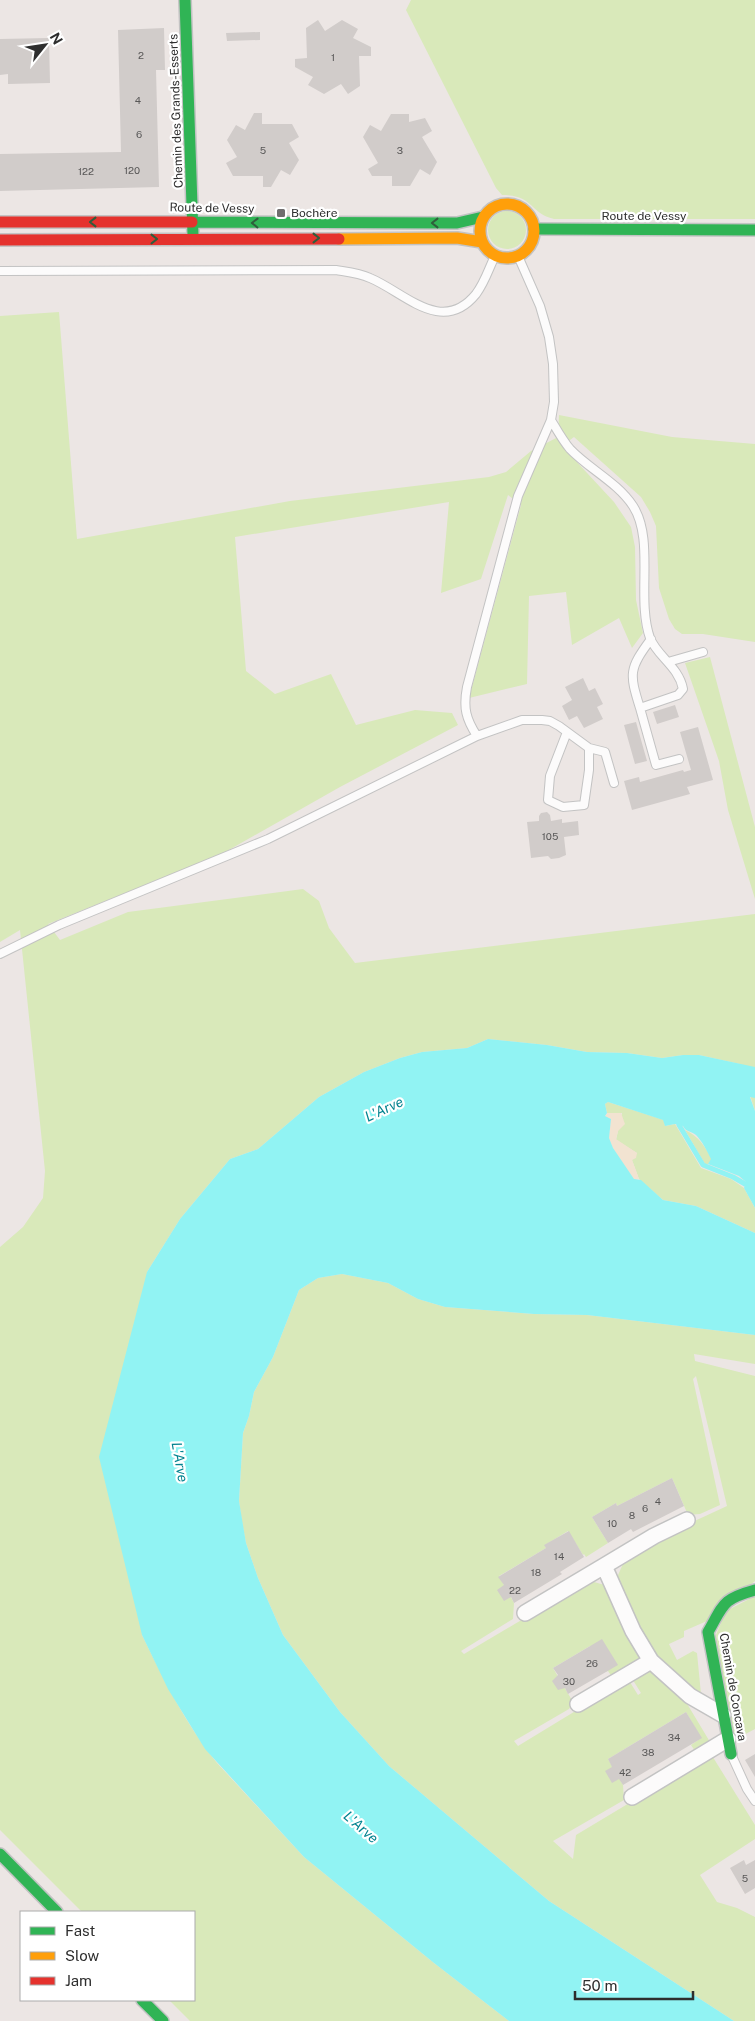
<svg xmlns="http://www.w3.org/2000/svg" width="755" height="2021" font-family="'Public Sans',sans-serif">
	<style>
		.green { fill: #d9e9ba }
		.sand { fill: #f2e3d1 }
		.water { fill: #91f3f3 }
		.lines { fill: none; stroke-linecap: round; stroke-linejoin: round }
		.stream { stroke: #91f3f3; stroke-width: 5 }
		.building { fill: #d1ccca }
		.lane-casing { stroke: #c3c3c3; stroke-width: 10 }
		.street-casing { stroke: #c3c3c3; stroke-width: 18 }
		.fast-casing { stroke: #c3c3c3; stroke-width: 14 }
		.slow-casing { stroke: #c3c3c3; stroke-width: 14 }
		.jam-casing { stroke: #c3c3c3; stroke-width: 14 }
		.lane { stroke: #fcfbfb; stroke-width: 8 }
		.street { stroke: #fcfbfb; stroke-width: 15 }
		.fast { stroke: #30b455; stroke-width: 11 }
		.slow { stroke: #ff9f0a; stroke-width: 11 }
		.jam { stroke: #e5322d; stroke-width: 11 }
		.oneway { stroke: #2f5d3c }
		.poi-dot { fill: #706e6e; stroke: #fff; stroke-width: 2 }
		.labels { text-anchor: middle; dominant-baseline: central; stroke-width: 4.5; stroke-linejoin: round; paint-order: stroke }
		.number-label { font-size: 10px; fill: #585757 }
		.street-label { font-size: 12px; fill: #2e2e2e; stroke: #fff }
		.poi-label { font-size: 12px; fill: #2e2e2e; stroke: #fff; text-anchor: start }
		.water-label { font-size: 14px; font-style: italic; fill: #038390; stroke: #fff }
	</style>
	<rect width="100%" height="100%" fill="#ece6e4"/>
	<path class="green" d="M411,0H755V219H554C529,213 534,195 502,195L496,188L406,10Z
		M488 230a19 19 0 1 1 38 0a19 19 0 1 1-38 0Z
		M59,312L77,539L290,501L489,477L506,472L531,451L558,437L559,415L672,437L755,444V642L703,634H682L675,629L669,619L659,588L656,526L650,512L641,497L574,437L562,446L614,502L631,527L635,547L636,600L643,633L632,648L619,618L572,645L566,592L529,596L527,684L469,698L521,505L508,495L481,579L441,593L449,502L235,537L246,671L275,694L331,674L356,725L415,710L452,713L458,725L340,787L220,855L48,924L60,940L128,912L303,889L319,901L329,928L355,963L755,914V1111L740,1064L699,1055H683L662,1058L627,1053L587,1052L547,1045L488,1039L467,1048L422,1052L400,1058L364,1072L319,1097L258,1149L230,1159L180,1219L147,1272L142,1635C164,1680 186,1725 217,1763L304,1857L434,1963L509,2021H190L169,2000H194V1912H82L0,1830V1247L23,1227L43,1198L45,1171L20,930L0,942V316Z
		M710,657L755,827V899L728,810L719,761L685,663Z
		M608,1102L664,1120L665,1126L675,1124L701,1168L731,1179L744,1188L755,1208V1233L696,1206L663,1200L639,1179L632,1160L637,1153L616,1140L622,1113H607L605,1104Z
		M685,1130C699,1136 705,1147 712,1159L708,1164H705Z
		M342,1274L388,1283L418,1299L445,1307L534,1314L587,1315L755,1335V1364L694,1354L695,1361L755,1376V1581L707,1621L684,1631V1637L669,1644L677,1660L693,1651L697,1653L701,1694H694L654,1658L615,1582L626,1557L673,1531L727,1506L696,1376L693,1379L720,1505L700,1514L688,1515L672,1478L617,1506L616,1503L592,1517L608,1543L586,1557L584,1554L583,1555L568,1531L545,1545L546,1548L499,1576L514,1603L513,1619L461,1651L464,1654L535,1612L537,1615L594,1582L608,1586L643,1657L642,1663L614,1680L608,1671L605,1672L590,1646L553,1668L573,1702L569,1709L514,1741L518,1746L628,1679L638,1695L641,1693L631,1677L652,1669L683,1697L710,1742L697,1754L691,1745L701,1738L686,1712L608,1759L623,1785L624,1800L553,1841L573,1859L576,1835L711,1754L755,1825V1839L700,1875L717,1902L737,1908L755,1917V2021H734L549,1901L389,1766L340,1712L283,1635L258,1578L246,1543L242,1522L239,1501L243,1433L249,1416L254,1392L273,1357L299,1290L318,1278Z
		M755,1596V1729L734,1740L715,1637L726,1611Z"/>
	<path class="sand" d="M607,1113H621L625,1124L618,1131L616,1139L637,1153L636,1158L632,1160L639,1179L634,1180L613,1148L609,1138L611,1119L605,1117Z"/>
	<path class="water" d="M488,1039L547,1045L587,1052L627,1053L662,1058L683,1055H699L755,1067V1098L750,1097L755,1111V1208L744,1188L746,1182L739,1176L708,1164L711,1159C707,1151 702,1141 696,1135C691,1131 686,1132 683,1126L675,1124L665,1126L663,1120L608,1102L605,1104L607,1113L605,1116L611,1119L609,1138L613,1148L634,1179L641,1180L663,1200L696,1206L755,1233V1335L587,1315L534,1314L445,1307L418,1299L388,1283L342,1274L318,1278L299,1290L273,1357L254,1392L249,1416L243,1433L239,1501L246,1543L258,1578L283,1635L340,1712L389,1766L549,1901L734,2021H509L434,1963L304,1857L205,1749L168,1689L142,1635L99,1457L147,1272L180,1219L230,1159L258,1149L319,1097L364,1072L400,1058L422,1052L467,1048Z"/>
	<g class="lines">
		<path class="stream" d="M679,1125L703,1165L733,1177L745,1184"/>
	</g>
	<path class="building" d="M318,20L325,31L342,20L358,29L353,38L371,47V56H359L360,86L348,94L341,84L324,94L308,85L313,77L295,67V59L307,58L306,28Z
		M164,28L165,70H156L159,187L0,191V154L121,152L118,30Z
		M260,32V40L227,41L226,33Z
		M49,38L50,83L8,84V74L0,75V39Z
		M254,113H262V124H292L299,137L289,143L299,160L290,175L281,170L271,187H263V176H233L226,163L237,157L227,140L236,125L245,130Z
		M391,114H409V122L425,118L432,131L422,137L437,162L430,175L420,169L410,186H392V176H372L368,169L378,163L363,137L370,125L381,131Z
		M583,678L589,691L595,688L603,704L597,707L603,719L584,728L577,716L569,720L562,706L572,700L565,687Z
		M675,705L679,717L657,724L653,712Z
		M636,722L647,761L635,764L624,725Z
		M698,727L713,780L687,787L690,794L632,810L624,781L639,777L640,782L683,770L684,772L691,770L680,732Z
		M547,812L550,815L551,821L562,819V823L578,821L579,835L564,837L566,855L559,858L551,859L548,856L531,858L527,822L539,821V816L541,813Z
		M672,1478L684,1506L633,1532L631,1529L608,1543L592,1517L616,1503L617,1506Z
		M569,1531L584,1557L560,1572L562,1574L514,1603L511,1597L504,1601L497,1590L504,1585L498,1577L546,1548L544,1545Z
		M602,1639L618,1665L568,1694L565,1688L558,1690L552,1681L558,1675L553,1668Z
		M686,1712L702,1738L623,1785L619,1779L612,1783L605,1771L612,1767L608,1759Z
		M755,1754V1777L745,1760Z
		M744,1860L746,1865L755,1860V1888L745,1894L730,1868Z"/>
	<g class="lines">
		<g class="lane-casing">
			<path id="lane" d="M518,256L540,306L549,337L553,364L554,402L551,420L518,496L467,687C463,708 466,719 477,736L522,720H542L550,721L559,726L589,748L605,752L614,783
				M0,271L336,270C348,272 359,273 370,278C404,292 442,336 476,294C485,282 489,268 495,256
				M551,420C557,430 563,441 570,449C589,469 617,482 633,506C655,540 636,598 650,638C657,656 679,667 683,689L678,695L640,708C629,673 629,669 651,639
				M668,662L703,652
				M640,708L656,765L679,759
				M567,732L550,776L548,800L563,807L584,805L589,770V748
				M0,954L59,925L268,839L477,736
				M731,1754L747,1789L755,1801"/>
		</g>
		<g class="street-casing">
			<path id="street" d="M687,1520L654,1536L604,1566L633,1631L651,1661L690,1696L723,1715
				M525,1613L604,1566
				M578,1704L651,1661
				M632,1797L728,1739"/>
		</g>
		<g class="fast-casing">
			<path id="fast" d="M185,0L193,235
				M192,222L457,223L483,217
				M534,229L755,230
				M731,1754L708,1632C724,1604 722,1599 755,1590
				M0,1854L57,1912
				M142,2000L163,2021"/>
		</g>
		<g class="slow-casing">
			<path id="slow" d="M480 231a27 27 0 1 1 54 0a27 27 0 1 1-54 0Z
				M339,239L457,238L482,242"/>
		</g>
		<g class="jam-casing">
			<path id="jam" d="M0,222H192
				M0,240L339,239"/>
		</g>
		<use href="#lane" class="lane"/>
		<use href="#street" class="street"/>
		<use href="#fast" class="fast"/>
		<use href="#slow" class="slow"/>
		<use href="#jam" class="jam"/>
	</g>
	<defs><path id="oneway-chevron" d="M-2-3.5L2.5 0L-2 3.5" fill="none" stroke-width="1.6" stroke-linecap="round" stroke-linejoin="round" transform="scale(1.25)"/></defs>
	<g class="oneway">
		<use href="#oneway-chevron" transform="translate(93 222) rotate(180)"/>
		<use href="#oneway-chevron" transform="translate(255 223) rotate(-179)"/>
		<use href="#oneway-chevron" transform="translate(435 223) rotate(180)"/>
		<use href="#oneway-chevron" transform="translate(316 238)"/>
		<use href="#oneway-chevron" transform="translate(154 239)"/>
	</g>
	<rect class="poi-dot" x="276" y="208" width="10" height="10" rx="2.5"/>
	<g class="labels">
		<g class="number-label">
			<text x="141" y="55">2</text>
			<text x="333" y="57">1</text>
			<text x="138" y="100">4</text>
			<text x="139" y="134">6</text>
			<text x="263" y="150">5</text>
			<text x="400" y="150">3</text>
			<text x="132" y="170">120</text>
			<text x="86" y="171">122</text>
			<text x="550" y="836">105</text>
			<text x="658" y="1501">4</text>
			<text x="645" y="1508">6</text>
			<text x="632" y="1515">8</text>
			<text x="612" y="1523">10</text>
			<text x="559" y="1556">14</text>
			<text x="536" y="1572">18</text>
			<text x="515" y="1590">22</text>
			<text x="592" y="1663">26</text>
			<text x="569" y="1681">30</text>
			<text x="674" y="1737">34</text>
			<text x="648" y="1752">38</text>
			<text x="625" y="1772">42</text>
			<text x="745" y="1878">5</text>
		</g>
		<g class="street-label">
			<text transform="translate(176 111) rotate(-92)">Chemin des Grands-Esserts</text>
			<text transform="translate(212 208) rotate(1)">Route de Vessy</text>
			<text x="644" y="216">Route de Vessy</text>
			<text transform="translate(733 1687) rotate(80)">Chemin de Concava</text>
		</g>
		<g class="poi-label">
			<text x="291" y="213">Bochère</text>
		</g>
		<g class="water-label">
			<text transform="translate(384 1109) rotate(-25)">L'Arve</text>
			<text transform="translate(180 1462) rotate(80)">L'Arve</text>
			<text transform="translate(361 1827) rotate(41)">L'Arve</text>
		</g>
	</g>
	<rect x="20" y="1911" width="175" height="90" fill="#ffffff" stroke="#ababab"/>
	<rect x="30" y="1927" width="25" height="8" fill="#30b455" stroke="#ababab"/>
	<text x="65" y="1936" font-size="15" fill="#2e2e2e">Fast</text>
	<rect x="30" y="1952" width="25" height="8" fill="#ff9f0a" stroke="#ababab"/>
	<text x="65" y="1961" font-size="15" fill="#2e2e2e">Slow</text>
	<rect x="30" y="1977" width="25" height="8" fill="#e5322d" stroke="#ababab"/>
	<text x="65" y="1986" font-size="15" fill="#2e2e2e">Jam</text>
	<g transform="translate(45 45) rotate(60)" stroke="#ffffff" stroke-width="4" paint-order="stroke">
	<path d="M0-4L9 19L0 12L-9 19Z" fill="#2e2e2e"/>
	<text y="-8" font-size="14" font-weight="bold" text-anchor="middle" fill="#2e2e2e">N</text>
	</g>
	<path d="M575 1991v8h118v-8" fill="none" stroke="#2e2e2e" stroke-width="2.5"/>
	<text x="582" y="1991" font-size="15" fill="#2e2e2e" stroke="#ffffff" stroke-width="4" paint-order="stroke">50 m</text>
</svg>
